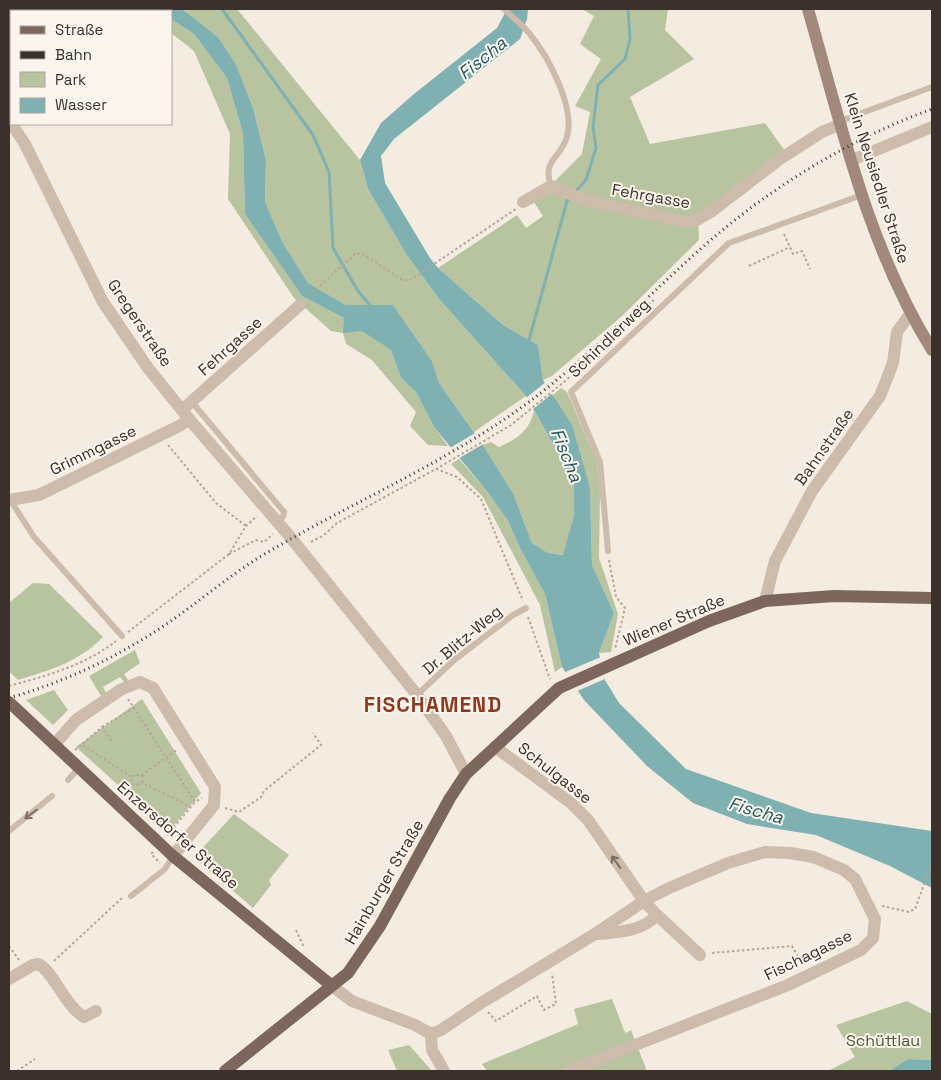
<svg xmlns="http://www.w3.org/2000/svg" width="941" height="1080" font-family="'Space Grotesk',sans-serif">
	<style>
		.green { fill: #b8c4a0 }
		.water { fill: #7fb0b2 }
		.pier { fill: #f4ebe1 }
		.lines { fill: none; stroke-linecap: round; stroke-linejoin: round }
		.stream { stroke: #7fb0b2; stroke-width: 3 }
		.path { stroke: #b9a596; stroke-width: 2; stroke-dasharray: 2.5 2.5; stroke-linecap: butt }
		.service { stroke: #cdbbac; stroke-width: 6 }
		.minor { stroke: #cdbbac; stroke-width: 12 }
		.tertiary { stroke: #cdbbac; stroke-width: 12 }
		.secondary { stroke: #a18a7d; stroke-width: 12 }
		.primary { stroke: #7d675c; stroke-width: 12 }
		.rail { stroke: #3b302b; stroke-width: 3; stroke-dasharray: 1 4; stroke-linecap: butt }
		.oneway { stroke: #7d6f65 }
		.labels { text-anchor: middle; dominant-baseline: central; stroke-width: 4; stroke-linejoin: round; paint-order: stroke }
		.street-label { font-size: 16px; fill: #3b302b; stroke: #fbf5ee }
		.park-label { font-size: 16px; fill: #4a5a2e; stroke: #fbf5ee }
		.water-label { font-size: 18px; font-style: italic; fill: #1f5a5e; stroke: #fbf5ee }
		.district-label { font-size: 21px; font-weight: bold; letter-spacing: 1px; fill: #8c3b22; stroke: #fbf5ee }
	</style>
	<rect width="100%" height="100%" fill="#f4ebe1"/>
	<path class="green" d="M182,9H237L360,160L368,189L406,254L440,300L526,396L474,432L439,383L432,361L393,305H346L308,283L283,243L265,202L266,160L253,108L236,64L218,37Z
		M582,9H668L665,30L694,59L630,97L650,144L765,123L785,151L698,216L699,240L622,316L552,376L543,380L538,345L503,325L438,268L517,215L526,228L543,216L534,202L582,154L590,112L575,106L601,59L580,44L594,16Z
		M171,19L194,34L227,78L243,134L245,214L302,296L344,318L391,350L401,378L416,392L434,427L448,446L428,445L410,426L416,412L372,360L346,344L343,333L331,331L294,298L228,199L230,134L194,51L171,33Z
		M561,388L567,392L597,462L600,492L599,558L618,614L611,652L599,653L614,613L592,565L590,488L553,395Z
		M534,411L574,482V515L564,555L548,553L532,543L513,493L483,445L491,442L499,447C517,439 529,431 534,411Z
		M459,459L486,490L508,521L520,548L545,594L562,667L555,672L540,605L483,497L451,464Z
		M33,583L49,584L103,637C79,662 50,670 18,680L9,671V603Z
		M135,650L140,663L124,674L128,680L125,683L120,677L103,687L107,695L101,696L89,676Z
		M54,690L68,710L53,725L26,700Z
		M142,699L201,793L169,831L76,747Z
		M234,814L289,855L269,880L271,885L253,908L196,859L195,856Z
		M612,999L624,1030L626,1033L631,1030L647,1071H487L482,1064L578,1024L574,1009Z
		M907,1001L932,1014V1060L908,1059L889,1071H828L855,1057L836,1025Z
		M409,1045L432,1071H397L388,1050Z"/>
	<path class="water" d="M24,9H182L218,37L236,64L253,108L266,160L265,202L283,243L308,283L346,305H393L432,361L439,383L483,445L513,493L532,543L548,553L563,555L574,515V482L526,396L440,300L406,254L368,189L360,160L381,123L414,94L497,28L507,9H528L527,19L520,39L394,139L381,156L385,183L430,258L438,268L503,325L538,345L543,380L572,425L590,488L592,565L614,613L599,653L605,680L619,703L686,769L811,813L932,831V888L890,866L816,835L747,824L693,803L647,766L584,700L562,667L545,594L520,548L508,521L486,490L434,427L416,392L401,378L391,350L362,331L343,333L344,318L302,296L245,214L243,134L227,78L194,34L171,19V11H32Z
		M908,1059L932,1060V1071H889Z"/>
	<path class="pier" d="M547,381L554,392L531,411L525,399Z
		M477,432L485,443L456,460L448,449Z
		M601,657L607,678L575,692L563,673Z"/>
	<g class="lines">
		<path class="stream" d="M222,9L313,135L329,172L333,248L358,291L372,308
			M575,192L586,180L596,148L593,127L598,85L625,59L630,39L628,9
			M528,344L567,201L571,197"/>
		<path class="path" d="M784,234L793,254L802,251L810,269
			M749,266L790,247
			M309,296L356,253L363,254L403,280H410L516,209
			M168,445L216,503L246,526
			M436,469L457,477L481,499L523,601
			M311,542L324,535L337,523L436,469L511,425L564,382L654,300
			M229,554L256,540L264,542L273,534
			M609,560L616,597L625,608L615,649
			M528,617L550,679
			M128,632L229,554L246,526L257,516
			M9,686C46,676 86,665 116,641
			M128,699L195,802L202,798
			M102,727L134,708
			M83,745L131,777
			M75,750L102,727L112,741
			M142,775L143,783L191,807
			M132,784L136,785L143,783
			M123,792L132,784L131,777L135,775H142L178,749
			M225,808L239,812L261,797L264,791L321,745L313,733
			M167,835L195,802
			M153,852L151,854L160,863
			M882,906L909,912L915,909L932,863
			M296,930L304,947
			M9,946L19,960
			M712,953L792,946L803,965
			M54,961L122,898
			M488,1012L496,1021L537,996L544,1010L556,1004L552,973
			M17,1071L35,1059"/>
		<path class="service" d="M504,9C512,17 522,24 529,33C548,56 579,112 565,142C556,161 543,162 551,186
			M840,121L932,87
			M192,402L284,512L283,517L277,522
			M11,501L34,537L122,636
			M608,551L600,462L571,392L729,243L862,195
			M417,695L453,661L513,615L526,608
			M68,780L79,768
			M9,831L52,796
			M131,896L165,869L173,856"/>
		<path class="minor" d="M9,120L25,144L103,302L148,368L189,419L292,539L417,695L446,736L466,774
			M852,160L932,127
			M523,202L551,186L588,201L683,221H695L712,211L780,159L822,132L841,124
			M182,410L300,305
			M9,500L39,495L181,425L189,419
			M54,745L76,720L122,689L140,682L153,688L215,787L214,805L173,856
			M495,747L571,803L588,820L644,901L657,915C641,932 619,932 597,934
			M657,915L700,955
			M9,979L33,965L38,964C52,969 65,1006 84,1017L96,1011
			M332,986L352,1001L415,1025L431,1034
			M431,1034L441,1030L481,1003L595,934L644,901L669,888L728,863L765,852L790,853L813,857L844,870L855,879L875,919L873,938L861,950L788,985L569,1071
			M431,1034L432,1050L444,1071"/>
		<path class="tertiary" d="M765,601L775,561L812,491L880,396L893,363L897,332L910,314"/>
		<path class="secondary" d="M808,9C841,125 868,247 932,350"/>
		<path class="primary" d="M9,702L173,856L332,986
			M225,1071L348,973L380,926L450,798L466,774L559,688L709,621L765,601L834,596L932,598"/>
		<path class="rail" d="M9,698C67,681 118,657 168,623C200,601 230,575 263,555C362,496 469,454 558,379C609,337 655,289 705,245C771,187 850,139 932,109"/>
	</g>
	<defs><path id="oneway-shaft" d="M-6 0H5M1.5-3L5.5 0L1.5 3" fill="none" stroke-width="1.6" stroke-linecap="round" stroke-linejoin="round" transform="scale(1.25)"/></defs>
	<g class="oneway">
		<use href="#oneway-shaft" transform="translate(31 814) rotate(143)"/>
		<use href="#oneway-shaft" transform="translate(616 862) rotate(-126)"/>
	</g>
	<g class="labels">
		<g class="street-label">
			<text transform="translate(877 178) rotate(72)">Klein Neusiedler Straße</text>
			<text transform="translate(651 196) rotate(10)">Fehrgasse</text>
			<text transform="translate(140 323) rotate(56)">Gregerstraße</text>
			<text transform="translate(609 338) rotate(-44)">Schindlerweg</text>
			<text transform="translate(230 346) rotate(-42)">Fehrgasse</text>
			<text transform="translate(824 447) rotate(-55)">Bahnstraße</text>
			<text transform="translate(93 450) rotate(-26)">Grimmgasse</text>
			<text transform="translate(674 620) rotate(-23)">Wiener Straße</text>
			<text transform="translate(462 640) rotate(-40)">Dr. Blitz-Weg</text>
			<text transform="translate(555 773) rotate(38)">Schulgasse</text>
			<text transform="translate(178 835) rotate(41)">Enzersdorfer Straße</text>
			<text transform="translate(384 882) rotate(-60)">Hainburger Straße</text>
			<text transform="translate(808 955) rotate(-26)">Fischagasse</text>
		</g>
		<g class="park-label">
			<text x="883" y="1040">Schüttlau</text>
		</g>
		<g class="water-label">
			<text transform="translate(482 58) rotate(-39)">Fischa</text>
			<text transform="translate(567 455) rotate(68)">Fischa</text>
			<text transform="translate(756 810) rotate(16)">Fischa</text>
		</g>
		<g class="district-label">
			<text x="433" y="704">FISCHAMEND</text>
		</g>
	</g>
	<rect width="941" height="1080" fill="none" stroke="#3b302b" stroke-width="20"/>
	<rect x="10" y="10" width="162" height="115" fill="#fbf5ee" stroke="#aea6a0"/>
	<rect x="20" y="26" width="25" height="8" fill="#7d675c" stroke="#aea6a0"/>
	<text x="55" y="35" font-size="15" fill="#3b302b">Straße</text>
	<rect x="20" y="51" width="25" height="8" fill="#3b302b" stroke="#aea6a0"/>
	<text x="55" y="60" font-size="15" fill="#3b302b">Bahn</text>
	<rect x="20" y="72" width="25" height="15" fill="#b8c4a0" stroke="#aea6a0"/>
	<text x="55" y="85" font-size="15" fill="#3b302b">Park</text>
	<rect x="20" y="98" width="25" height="15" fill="#7fb0b2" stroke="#aea6a0"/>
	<text x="55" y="110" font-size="15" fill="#3b302b">Wasser</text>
</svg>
